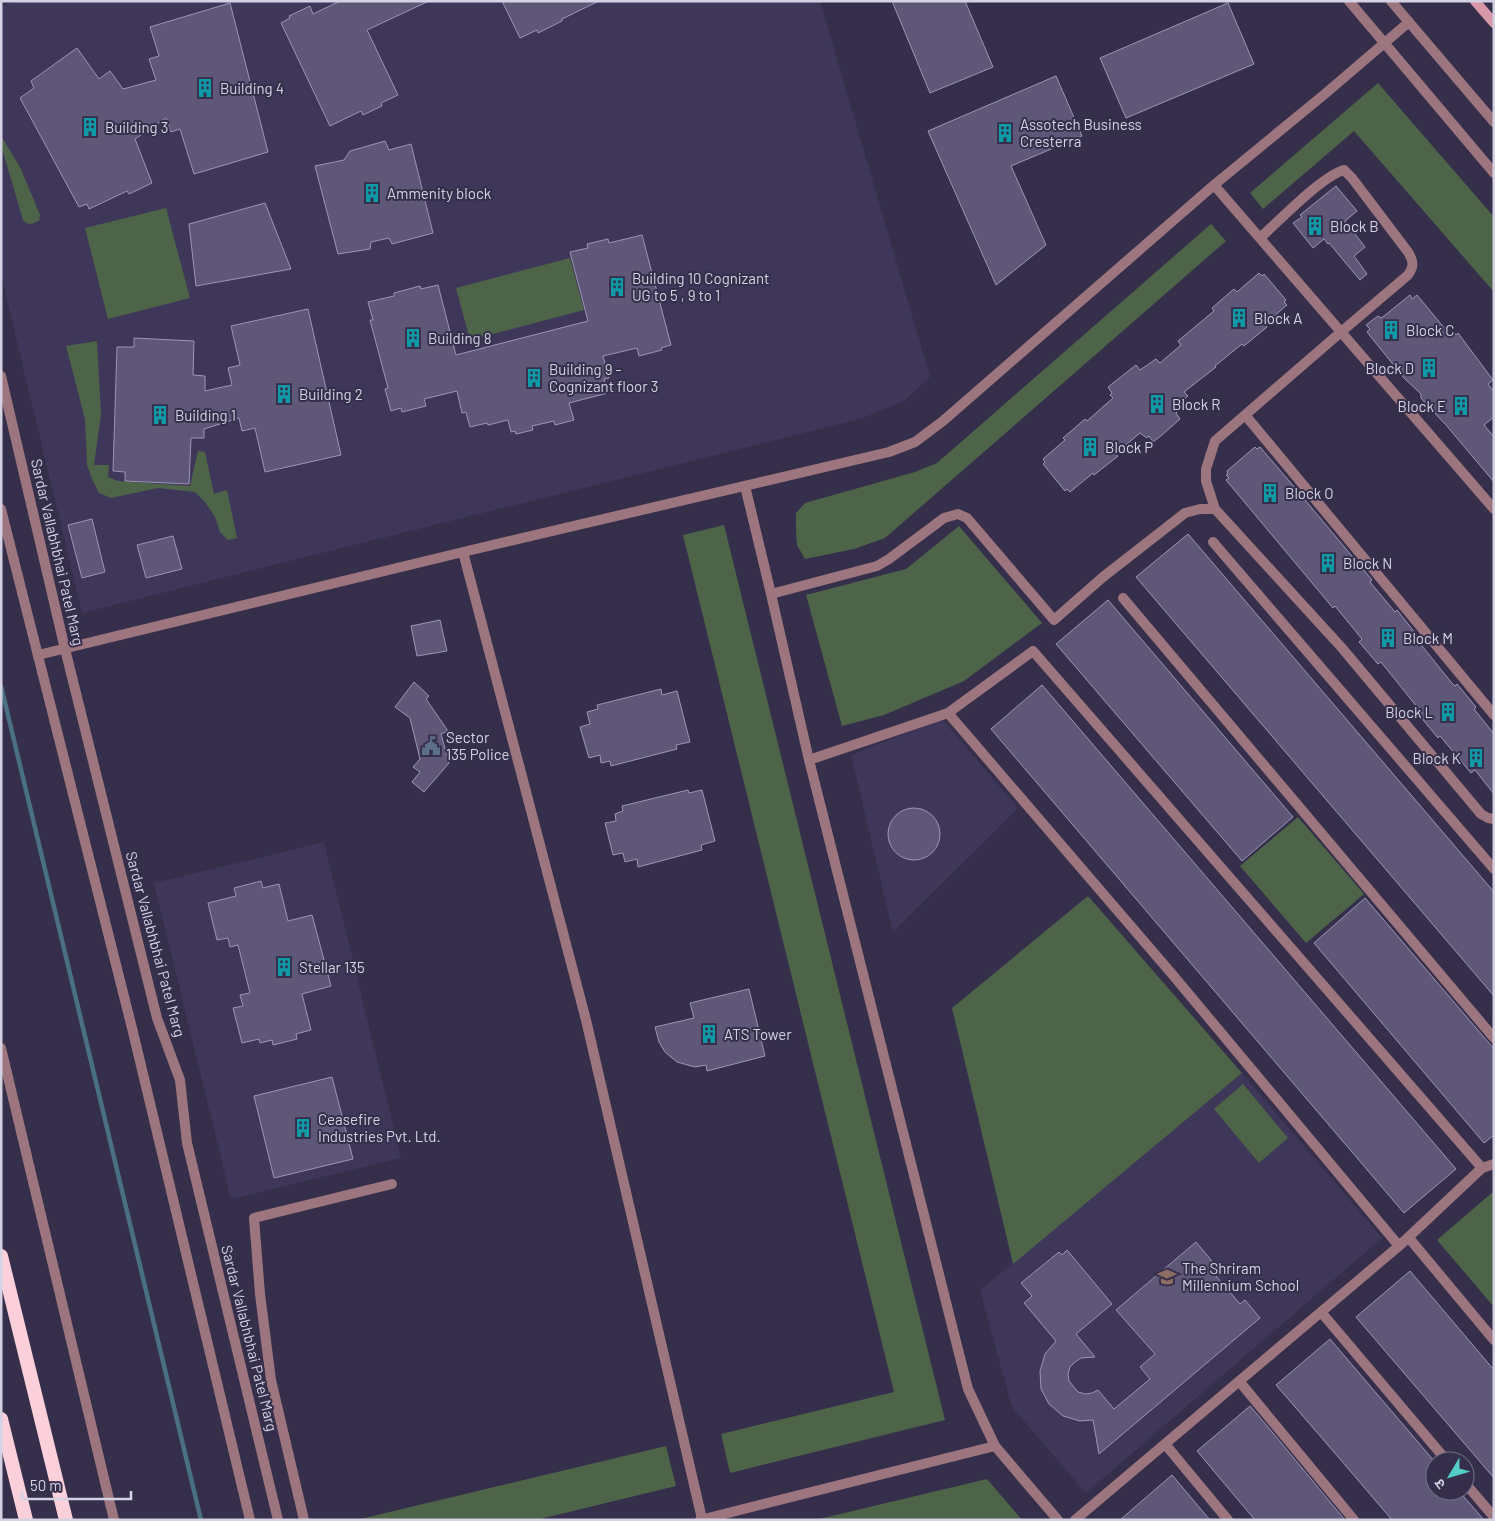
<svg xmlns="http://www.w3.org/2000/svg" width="1495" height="1521" font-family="Barlow,'Noto Sans Devanagari',sans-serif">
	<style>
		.built { fill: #3f3759 }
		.green { fill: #4d6449 }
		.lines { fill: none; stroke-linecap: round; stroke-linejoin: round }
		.stream { stroke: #497083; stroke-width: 4.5 }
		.building { fill: #5f5778; stroke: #9d95b7 }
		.minor { stroke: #9c757e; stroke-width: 10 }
		.tertiary { stroke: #9c757e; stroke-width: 10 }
		.secondary { stroke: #d799a8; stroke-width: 10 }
		.trunk { stroke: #fbd0da; stroke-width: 14 }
		.labels { text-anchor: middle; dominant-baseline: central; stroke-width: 4; stroke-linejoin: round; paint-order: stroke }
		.poi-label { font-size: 15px; fill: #d5d2e4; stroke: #352f4b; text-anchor: start }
		.street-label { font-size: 15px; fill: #d5d2e4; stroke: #352f4b }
	</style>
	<rect width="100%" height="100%" fill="#352f4b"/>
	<path class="built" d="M13,1H820L930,377L904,401L863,418L82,613L1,275V6Z
		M942,719L1018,808L893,932L851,755Z
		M324,842L401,1158L231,1199L154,883Z
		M1242,1073L1382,1238L1086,1493L1012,1407L980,1290Z"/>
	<path class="green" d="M1378,83L1494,217V292L1354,131L1263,209L1250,193Z
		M1,136L20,167L40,215L39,221C31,224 29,226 23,220L1,145Z
		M166,208L190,298L108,319L85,228Z
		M1211,224L1226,241L885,538L854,549L805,559L797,545L796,531V513L805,503L915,472L937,463Z
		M570,258L584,310L470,340L456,288Z
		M97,341L101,414L94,465H109L108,477L118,481L190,486L198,451L205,452L214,494L227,490L237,538L228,540L220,532L215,517L205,502L195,492L158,488L111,498L99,493L92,479L87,465L85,419L66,346Z
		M724,525L945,1420L730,1473L721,1434L894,1392L683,535Z
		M959,526L1042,623L964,681L884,715L842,726L806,595L906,569Z
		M1298,817L1364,894L1306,943L1240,866Z
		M1088,896L1242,1073L1013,1264L952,1008Z
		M1243,1084L1288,1138L1259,1163L1214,1109Z
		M1494,1191V1307L1437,1240Z
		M666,1446L676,1486L536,1520H356Z
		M987,1479L1022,1520H815Z"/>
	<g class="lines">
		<path class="stream" d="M1,686L201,1520"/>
	</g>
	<path class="building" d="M340,1H429L367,30L398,95L381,103L382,106L363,115L361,111L330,126L281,23L290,18L289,16L310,6L313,14Z
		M502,1H599L562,19V21L538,33L537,30L520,38Z
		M892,1H965L993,67L930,93Z
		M230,3L268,152L194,174L180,129L171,132L166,118L135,139L152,183L129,194L127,191L89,209L87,204L79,207L20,98L34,88L31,81L77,48L99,79L110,71L123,89L156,80L149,59L159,56L150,27Z
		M1228,3L1254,64L1126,118L1100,58Z
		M1056,76L1082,136L1011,166L1046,245L996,285L928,131Z
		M385,141L389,150L411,144L433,233L392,244L389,238L371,242L370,249L338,254L315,166L344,160L350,151Z
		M1336,186L1357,211L1345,221L1365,247L1354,256L1367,274L1360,280L1329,243L1328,244L1324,239L1313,248L1293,223L1302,217L1300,215Z
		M265,203L291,269L196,286L189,224Z
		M642,235L671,345L661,348L662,350L639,356L637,348L603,356L609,378L604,379L608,393L569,403L574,420L555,425L554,421L532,426L533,430L516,434L515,431L511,432L508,420L488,425L487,423L470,427L466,412L462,413L457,391L424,399L426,406L402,412L401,408L391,411L385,389L388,388L370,320H373L368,302L394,296V293L420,286L421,289L438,285L456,355L588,321L570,252L588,248L587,244L608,239L609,243Z
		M1259,273L1262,276L1264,274L1286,300L1284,302L1287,305L1265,324L1267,327L1244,346L1242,344L1215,366L1216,367L1184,392L1188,396L1176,406L1179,410L1176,413L1180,419L1162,435L1153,442L1149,436L1147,438L1140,433L1115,454L1118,456L1094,475L1093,473L1070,492L1067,489L1065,491L1043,464L1045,462L1043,459L1065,440L1063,438L1070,432L1085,419L1087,421L1113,398L1110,395L1112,393L1108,387L1136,365L1140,370L1156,359L1160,363L1181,345L1178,341L1214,311L1212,308L1234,289L1237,292Z
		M1410,295L1412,299L1417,295L1450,335L1454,332L1456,335L1458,333L1493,380L1488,384L1494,392V417L1484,425L1494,437V482L1446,425L1427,405L1421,398V394L1404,378L1367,332L1370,329L1366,325L1378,316L1381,318L1384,316Z
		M308,309L341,455L265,472L255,428L242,431L239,418L204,429V438H191L189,484L125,481V472L113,471L117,347H134V338L194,341L193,375L205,376V391L232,385L228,368L240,365L231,326Z
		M1255,447L1257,449L1260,447L1290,482L1372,580L1370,582L1395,612L1397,610L1416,634L1414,636L1451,682L1455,686L1457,684L1476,707L1474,709L1494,734V794L1475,770L1471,773L1440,736L1438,738L1419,715L1422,713L1381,662L1378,664L1359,642L1362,639L1335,606L1333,608L1226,480L1229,478L1226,475L1228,474L1227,471Z
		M92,519L105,572L82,578L68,525Z
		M1188,534L1494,892V996L1136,577Z
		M173,536L182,569L146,578L137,545Z
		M1108,600L1293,817L1242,861L1056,644Z
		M440,620L447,651L417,656L411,626Z
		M414,682L429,696L426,699L448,731L441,734L449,763L424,792L412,782L420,772L413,767L420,759L410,718L395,707Z
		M1042,685L1456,1169L1404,1213L991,729Z
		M661,689L662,695L677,691L690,742L676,745L677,749L611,766L610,761L601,763L600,755L589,758L580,727L590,724L587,712L598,709L597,705Z
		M688,790L689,793L702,790L715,841L701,845L702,850L638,867L637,859L625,862L623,853L613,855L605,823L616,821L615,814L623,811L622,806Z
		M888 834a26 26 0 1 1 52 0a26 26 0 1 1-52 0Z
		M261,881L263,888L279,884L288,921L312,915L331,986L302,994L311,1030L296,1034L297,1039L273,1045L272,1040L260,1043L259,1039L242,1043L233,1008L243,1006L240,995L250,993L238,945L230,947L228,938L217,940L208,903L236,896L234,888Z
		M1365,898L1494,1049V1135L1484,1143L1314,943Z
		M749,989L765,1056L707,1071L706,1065L695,1067L677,1062L665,1052L659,1042L655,1027L694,1018L690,1003Z
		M332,1077L353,1159L274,1178L254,1096Z
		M1196,1242L1216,1266L1211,1270L1240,1304L1245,1300L1260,1318L1099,1454L1093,1420L1080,1421L1063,1416L1049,1404L1041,1389L1040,1371L1045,1354L1056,1341L1024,1303L1032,1296L1021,1283L1059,1252L1062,1255L1067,1250L1112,1304L1076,1334L1095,1357L1081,1358L1075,1362L1070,1367L1068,1374L1069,1381L1078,1392L1085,1394L1092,1393L1098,1390L1114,1409L1150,1379L1140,1367L1155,1354L1116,1310Z
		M1410,1271L1494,1370V1478L1356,1317Z
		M1330,1339L1435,1462V1491H1459L1484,1520H1392L1340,1459L1276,1385Z
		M1250,1406L1268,1427L1345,1520H1255L1197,1451Z
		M1172,1475L1210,1520H1120L1143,1500Z"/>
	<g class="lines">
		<path class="minor" d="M1214,185L1494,509
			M1260,238C1279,221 1322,176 1344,170L1352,178L1408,252C1414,262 1414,266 1408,275L1341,332L1215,441L1206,469V481L1215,509L1342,648L1481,814L1488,818L1494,819
			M1246,416L1494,715
			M745,486L771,594L809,760L968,1389L995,1446L1058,1520
			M1213,542L1494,869
			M463,552L586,1020L702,1519
			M771,594L877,566L889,559L944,518L958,514L967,518L1054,620L1103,577L1185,513L1200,509H1215
			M1123,598L1494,1038
			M38,655L463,552L889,452L915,442L943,421L1214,185L1326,93L1409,22
			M948,713L1172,974L1399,1246
			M809,760L948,713L1033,651L1482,1168
			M1409,1238L1494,1340
			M1321,1312L1447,1461
			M1239,1381L1354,1520
			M1165,1444L1228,1520
			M1465,1483L1494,1517
			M304,1520L271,1380L260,1294L254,1218L392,1184
			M700,1520L995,1446
			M1075,1520L1399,1246L1482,1168L1494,1164"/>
		<path class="tertiary" d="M1349,1L1494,173
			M1391,1L1494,122
			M1,376L65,649L157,1018L180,1080L187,1143L278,1520
			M1,509L132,1028L250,1520
			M1,1048L114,1520"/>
		<path class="secondary" d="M1475,1L1494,23"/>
		<path class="trunk" d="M1,1256L66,1520
			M1,1419L26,1520"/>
	</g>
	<defs>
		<g id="building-bare" transform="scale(1.5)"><path d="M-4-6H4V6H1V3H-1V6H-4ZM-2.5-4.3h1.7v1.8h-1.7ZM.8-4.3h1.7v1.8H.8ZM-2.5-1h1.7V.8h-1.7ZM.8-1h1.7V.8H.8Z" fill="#0f9aa8" stroke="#352f4b" stroke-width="2.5" paint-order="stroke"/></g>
		<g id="civic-bare" transform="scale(1.5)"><path d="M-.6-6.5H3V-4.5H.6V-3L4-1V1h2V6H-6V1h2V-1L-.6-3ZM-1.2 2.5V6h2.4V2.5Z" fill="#5c6f8a" stroke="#352f4b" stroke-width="2.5" paint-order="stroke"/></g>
		<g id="school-bare" transform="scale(1.5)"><path d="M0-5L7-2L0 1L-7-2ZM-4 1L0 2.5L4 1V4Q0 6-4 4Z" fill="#8d6e63" stroke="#352f4b" stroke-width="2.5" paint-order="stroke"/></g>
	</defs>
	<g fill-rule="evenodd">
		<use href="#building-bare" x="205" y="88"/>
		<use href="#building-bare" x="90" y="127"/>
		<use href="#building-bare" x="1005" y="133"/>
		<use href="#building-bare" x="372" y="193"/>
		<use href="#building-bare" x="1315" y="226"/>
		<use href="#building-bare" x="617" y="287"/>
		<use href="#building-bare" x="1239" y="318"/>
		<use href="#building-bare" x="1391" y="330"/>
		<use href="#building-bare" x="413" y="338"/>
		<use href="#building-bare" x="1429" y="368"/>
		<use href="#building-bare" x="534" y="378"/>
		<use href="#building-bare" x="284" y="394"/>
		<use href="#building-bare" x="1157" y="404"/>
		<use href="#building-bare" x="1461" y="406"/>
		<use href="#building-bare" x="160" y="415"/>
		<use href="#building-bare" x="1090" y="447"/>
		<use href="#building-bare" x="1270" y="493"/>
		<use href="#building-bare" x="1328" y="563"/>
		<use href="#building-bare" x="1388" y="638"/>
		<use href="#building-bare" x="1448" y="712"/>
		<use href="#civic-bare" x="431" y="746"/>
		<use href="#building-bare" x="1476" y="758"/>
		<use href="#building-bare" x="284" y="967"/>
		<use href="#building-bare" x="709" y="1034"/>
		<use href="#building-bare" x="303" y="1128"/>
		<use href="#school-bare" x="1167" y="1277"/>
	</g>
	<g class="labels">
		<g class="poi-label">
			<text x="220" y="88">Building 4</text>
			<text x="1020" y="124">Assotech Business<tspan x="1020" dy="17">Cresterra</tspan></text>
			<text x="105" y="127">Building 3</text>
			<text x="387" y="193">Ammenity block</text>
			<text x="1330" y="226">Block B</text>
			<text x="632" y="278">Building 10 Cognizant<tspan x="632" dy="17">UG to 5 , 9 to 1</tspan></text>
			<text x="1254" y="318">Block A</text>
			<text x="1406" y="330">Block C</text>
			<text x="428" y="338">Building 8</text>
			<text x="1414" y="368" text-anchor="end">Block D</text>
			<text x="549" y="369">Building 9 -<tspan x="549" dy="17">Cognizant floor 3</tspan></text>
			<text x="299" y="394">Building 2</text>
			<text x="1172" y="404">Block R</text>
			<text x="1446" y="406" text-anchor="end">Block E</text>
			<text x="175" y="415">Building 1</text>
			<text x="1105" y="447">Block P</text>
			<text x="1285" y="493">Block O</text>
			<text x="1343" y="563">Block N</text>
			<text x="1403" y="638">Block M</text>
			<text x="1433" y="712" text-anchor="end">Block L</text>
			<text x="446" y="737">Sector<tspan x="446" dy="17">135 Police</tspan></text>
			<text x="1461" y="758" text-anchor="end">Block K</text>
			<text x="299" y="967">Stellar 135</text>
			<text x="724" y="1034">ATS Tower</text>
			<text x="318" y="1119">Ceasefire<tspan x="318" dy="17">Industries Pvt. Ltd.</tspan></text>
			<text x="1182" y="1268">The Shriram<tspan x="1182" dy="17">Millennium School</tspan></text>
		</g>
		<g class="street-label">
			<text transform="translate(58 552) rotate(77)">Sardar Vallabhbhai Patel Marg</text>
			<text transform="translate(156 944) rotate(75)">Sardar Vallabhbhai Patel Marg</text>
			<text transform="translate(250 1338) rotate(76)">Sardar Vallabhbhai Patel Marg</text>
		</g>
	</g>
	<rect width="1495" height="1521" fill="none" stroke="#d5d2e4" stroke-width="5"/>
	<g transform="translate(1450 1476) rotate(232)"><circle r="24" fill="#352f4b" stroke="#757088"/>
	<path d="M0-4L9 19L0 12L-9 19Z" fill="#54cdc7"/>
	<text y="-8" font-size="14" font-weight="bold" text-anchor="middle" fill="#d5d2e4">उ</text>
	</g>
	<path d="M22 1491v8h109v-8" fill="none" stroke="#d5d2e4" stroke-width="2.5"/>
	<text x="30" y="1491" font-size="15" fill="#d5d2e4" stroke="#352f4b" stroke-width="4" paint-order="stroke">50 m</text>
</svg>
